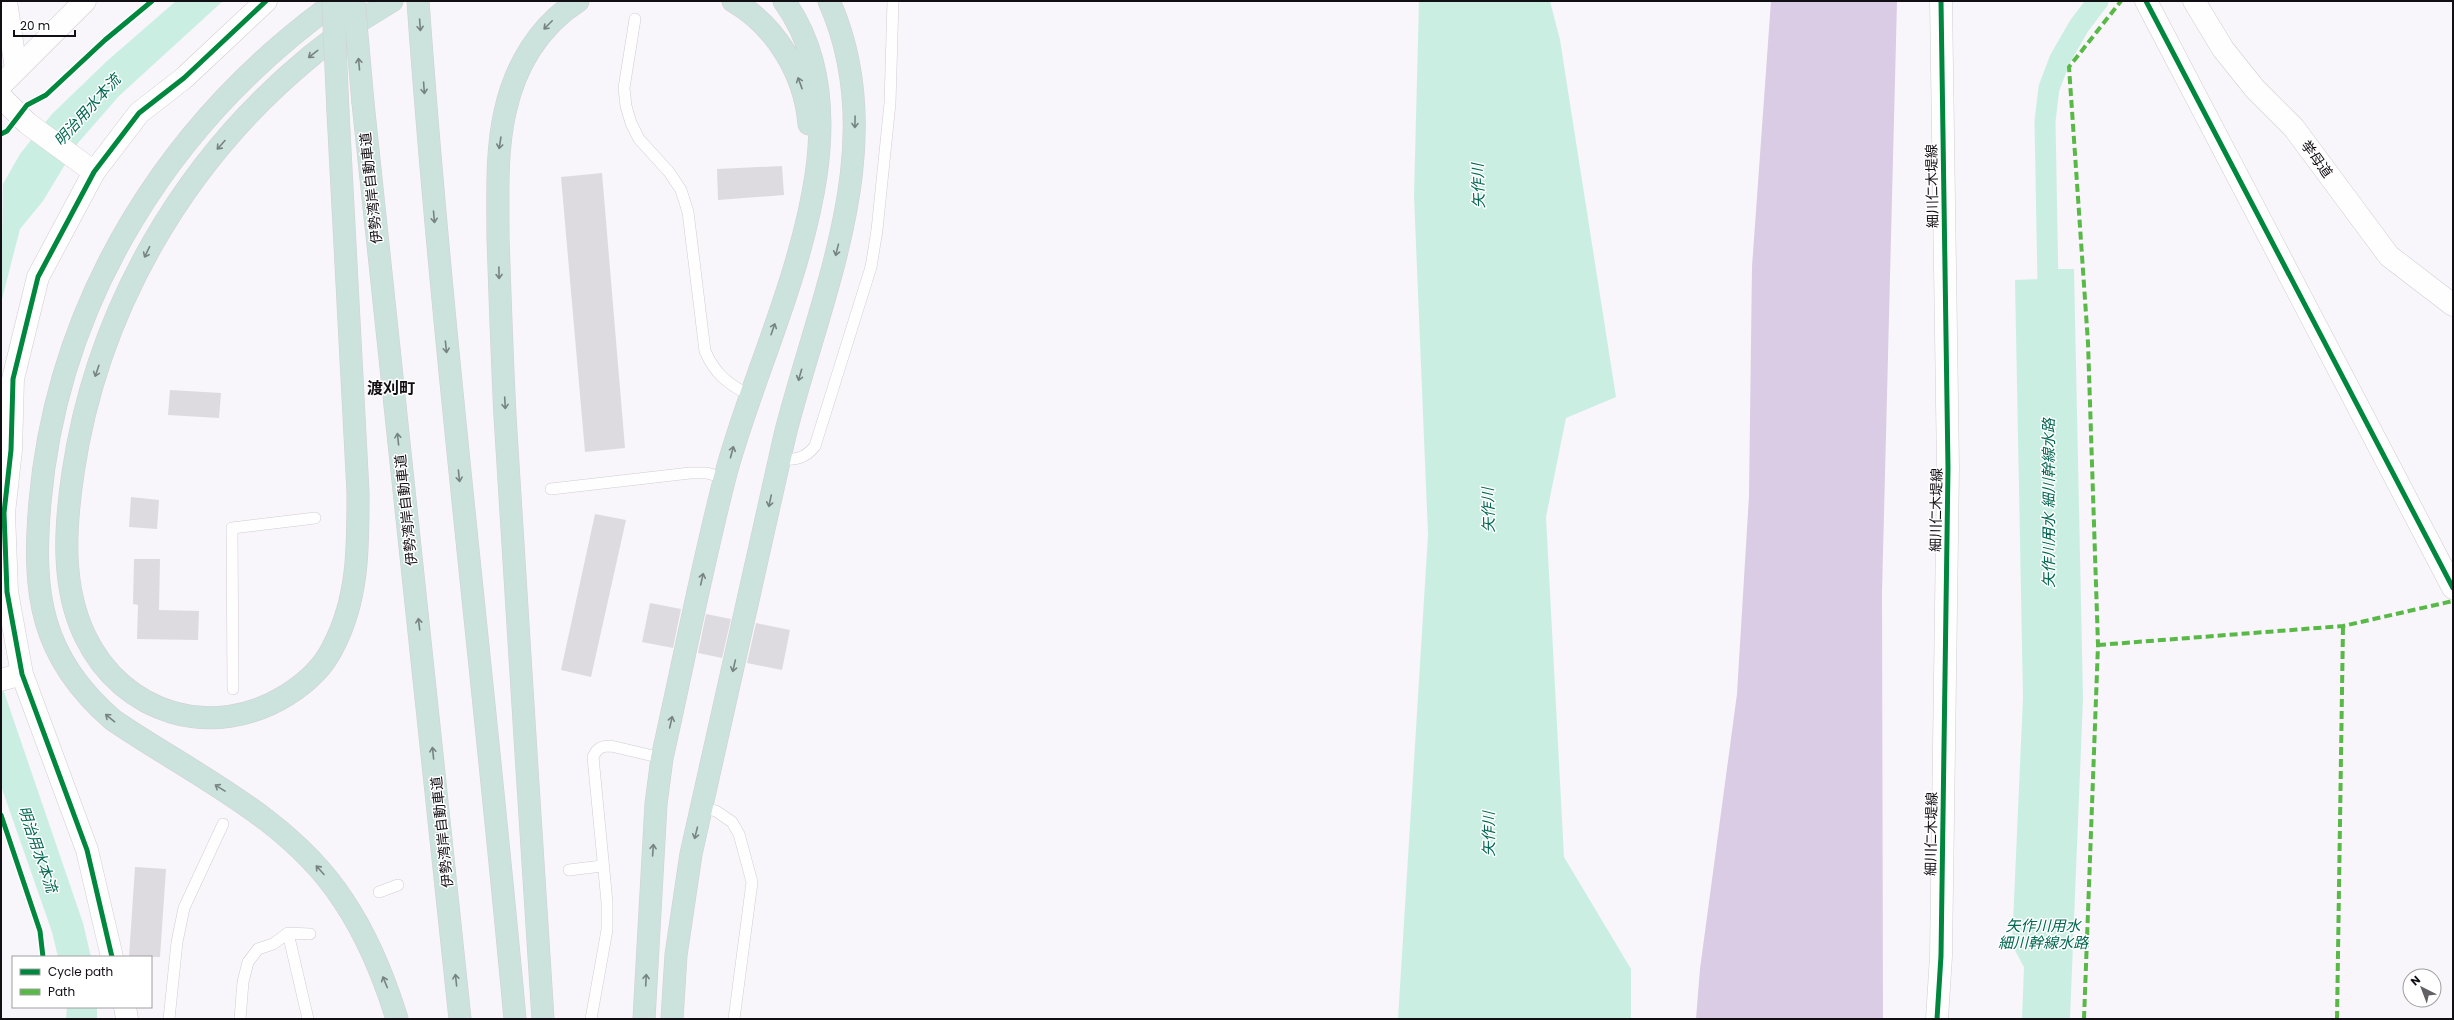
<svg xmlns="http://www.w3.org/2000/svg" width="2454" height="1020" font-family="Poppins,'Noto Sans JP',sans-serif">
	<style>
		.forest { fill: #d9cce4 }
		.water { fill: #caefe2 }
		.lines { fill: none; stroke-linecap: round; stroke-linejoin: round }
		.canal { stroke: #caefe2; stroke-width: 21 }
		.building { fill: #dedbe0 }
		.lane-casing { stroke: #d0cdd3; stroke-width: 12 }
		.street-casing { stroke: #d0cdd3; stroke-width: 23 }
		.secondary-casing { stroke: #d0cdd3; stroke-width: 23 }
		.highway-casing { stroke: #d2d0d3; stroke-width: 23 }
		.lane { stroke: #fefefe; stroke-width: 11 }
		.street { stroke: #fefefe; stroke-width: 22 }
		.secondary { stroke: #fefefe; stroke-width: 22 }
		.highway { stroke: #cbe2dd; stroke-width: 22 }
		.highway-bridge-casing { stroke: #d2d0d3; stroke-width: 23; stroke-linecap: butt }
		.highway-bridge { stroke: #cbe2dd; stroke-width: 22 }
		.quiet { stroke: #58b947; stroke-width: 4; stroke-dasharray: 8 4; stroke-linecap: butt }
		.cycleway-casing { stroke: #fff; stroke-width: 8 }
		.cycleway { stroke: #00873e; stroke-width: 5 }
		.oneway { stroke: #778383 }
		.labels { text-anchor: middle; dominant-baseline: central; stroke-width: 3; stroke-linejoin: round; paint-order: stroke }
		.street-label { font-size: 14px; fill: #110e14; stroke: #fff }
		.water-label { font-size: 15px; font-style: italic; fill: #006750; stroke: #fff }
		.quarter-label { font-size: 16px; font-weight: bold; fill: #110e14; stroke: #fff }
	</style>
	<rect width="100%" height="100%" fill="#f8f5fb"/>
	<path class="forest" d="M1771,1H1897L1882,592L1883,1019H1696L1700,969L1737,694L1749,496L1752,267Z"/>
	<path class="water" d="M176,1H223L119,96L78,143L43,201L20,229L1,303L3,184L20,154L52,114L107,61Z
		M1419,1H1550L1560,40L1616,397L1566,418L1546,517L1564,857L1631,969V1019H1398L1428,535L1414,196Z
		M2057,256L2058,269H2074L2083,699L2070,1019H2022L2024,967L2012,945L2023,698L2015,280L2040,279L2039,257Z
		M1,683L83,923L91,957H58L52,932L1,786Z
		M67,1007H97V1019H66Z"/>
	<g class="lines">
		<path class="canal" d="M2048,285L2045,121L2049,88L2060,59L2079,26L2098,1"/>
	</g>
	<path class="building" d="M782,166L784,195L718,200L717,169Z
		M602,173L625,448L585,452L561,177Z
		M170,390L221,393L219,418L168,415Z
		M131,497L159,500L157,529L129,527Z
		M595,514L626,520L591,677L561,670Z
		M134,559H160L159,610L199,611L198,640L137,639L138,605L133,604Z
		M650,603L681,609L673,648L642,642Z
		M706,614L731,619L722,658L698,653Z
		M756,623L790,630L782,670L747,663Z
		M135,867L166,869L160,957H129Z"/>
	<g class="lines">
		<g class="lane-casing">
			<path id="lane" d="M635,19L624,88L626,106L631,123L639,139L669,172L681,190L688,212L705,351C715,374 728,384 749,395
				M780,459C795,460 805,459 815,446L871,267L877,230L890,103L893,1
				M551,489L690,473H707L725,478
				M233,689L232,528L315,518
				M703,808L716,811L732,822L739,834L752,882L734,1019
				M569,870L602,866
				M379,892L398,885
				M169,1019L177,942L184,908L223,824
				M240,1019L243,982L248,962L258,949L273,944L288,933
				M308,1019L288,933L310,934
				M591,1019L607,930V902L593,757C597,748 601,746 611,746L662,758"/>
		</g>
		<g class="street-casing">
			<path id="street" d="M6,1L16,69
				M2146,1L2453,588
				M2194,1L2223,49L2255,89L2294,128L2389,256L2453,305
				M1,97L27,123L94,172
				M1,680L22,674
				M112,957L87,850L22,674L7,592L4,513L11,450L13,379L38,277L94,172L139,113L184,78L266,1
				M125,1007L127,1019
				M1937,1019L1941,956L1948,468L1941,1"/>
		</g>
		<g class="secondary-casing">
			<path id="secondary" d="M1,85L85,1"/>
		</g>
		<g class="highway-casing">
			<path id="highway" d="M337,1C171,120 58,297 40,502C32,593 40,657 113,720C192,774 289,817 343,900C368,937 384,977 397,1019
				M418,1C442,341 484,679 515,1019
				M733,1C776,26 805,74 809,124
				M363,103L460,1019
				M338,112L358,492C358,545 359,598 333,647C323,668 306,683 287,695C213,741 123,715 85,636C61,586 65,527 73,473C97,310 183,161 311,56C336,35 364,18 392,1
				M543,1019C531,818 516,617 505,416C502,356 500,297 498,237C498,195 496,152 505,112C515,66 539,26 578,1
				M644,1019L656,804L662,758C683,665 701,570 725,477C760,339 879,133 784,1
				M672,1019L676,955L691,854L785,435C820,295 893,144 829,1"/>
		</g>
		<use href="#lane" class="lane"/>
		<use href="#street" class="street"/>
		<use href="#secondary" class="secondary"/>
		<use href="#highway" class="highway"/>
		<g class="highway-bridge-casing">
			<path id="highway-bridge" d="M333,1L338,112
				M354,1L363,103"/>
		</g>
		<use href="#highway-bridge" class="highway-bridge"/>
		<path class="quiet" d="M2098,645L2343,626L2453,601
			M2084,1019L2098,645L2088,343L2069,67L2121,1
			M2337,1019L2343,626"/>
		<g class="cycleway-casing">
			<path id="cycleway" d="M2146,1L2453,588
				M1,134L7,131L27,105L46,95L105,40L152,1
				M1,815L40,931L43,957
				M112,957L87,850L22,674L7,592L4,513L11,450L13,379L38,277L94,172L139,113L184,78L266,1
				M1937,1019L1941,956L1948,468L1941,1"/>
		</g>
		<use href="#cycleway" class="cycleway"/>
	</g>
	<defs><path id="oneway-shaft" d="M-6 0H5M1.5-3L5.5 0L1.5 3" fill="none" stroke-width="1.6" stroke-linecap="round" stroke-linejoin="round"/></defs>
	<g class="oneway">
		<use href="#oneway-shaft" transform="translate(420 25) rotate(86)"/>
		<use href="#oneway-shaft" transform="translate(548 25) rotate(135)"/>
		<use href="#oneway-shaft" transform="translate(313 54) rotate(142)"/>
		<use href="#oneway-shaft" transform="translate(359 64) rotate(-95)"/>
		<use href="#oneway-shaft" transform="translate(800 83) rotate(-110)"/>
		<use href="#oneway-shaft" transform="translate(424 88) rotate(86)"/>
		<use href="#oneway-shaft" transform="translate(855 122) rotate(91)"/>
		<use href="#oneway-shaft" transform="translate(500 143) rotate(99)"/>
		<use href="#oneway-shaft" transform="translate(221 145) rotate(132)"/>
		<use href="#oneway-shaft" transform="translate(434 217) rotate(85)"/>
		<use href="#oneway-shaft" transform="translate(837 250) rotate(104)"/>
		<use href="#oneway-shaft" transform="translate(147 252) rotate(116)"/>
		<use href="#oneway-shaft" transform="translate(499 273) rotate(89)"/>
		<use href="#oneway-shaft" transform="translate(773 329) rotate(-71)"/>
		<use href="#oneway-shaft" transform="translate(446 347) rotate(84)"/>
		<use href="#oneway-shaft" transform="translate(97 371) rotate(109)"/>
		<use href="#oneway-shaft" transform="translate(800 375) rotate(106)"/>
		<use href="#oneway-shaft" transform="translate(505 403) rotate(87)"/>
		<use href="#oneway-shaft" transform="translate(398 439) rotate(-96)"/>
		<use href="#oneway-shaft" transform="translate(732 452) rotate(-75)"/>
		<use href="#oneway-shaft" transform="translate(459 476) rotate(84)"/>
		<use href="#oneway-shaft" transform="translate(770 501) rotate(102)"/>
		<use href="#oneway-shaft" transform="translate(702 579) rotate(-77)"/>
		<use href="#oneway-shaft" transform="translate(419 624) rotate(-97)"/>
		<use href="#oneway-shaft" transform="translate(734 666) rotate(103)"/>
		<use href="#oneway-shaft" transform="translate(110 718) rotate(-141)"/>
		<use href="#oneway-shaft" transform="translate(671 722) rotate(-77)"/>
		<use href="#oneway-shaft" transform="translate(433 753) rotate(-96)"/>
		<use href="#oneway-shaft" transform="translate(220 788) rotate(-148)"/>
		<use href="#oneway-shaft" transform="translate(696 833) rotate(104)"/>
		<use href="#oneway-shaft" transform="translate(653 850) rotate(-86)"/>
		<use href="#oneway-shaft" transform="translate(320 870) rotate(-132)"/>
		<use href="#oneway-shaft" transform="translate(456 980) rotate(-96)"/>
		<use href="#oneway-shaft" transform="translate(646 980) rotate(-87)"/>
		<use href="#oneway-shaft" transform="translate(385 982) rotate(-112)"/>
	</g>
	<g class="labels">
		<g class="street-label">
			<text transform="translate(2317 159) rotate(54)">挙母道</text>
			<text transform="translate(1932 186) rotate(-91)">細川仁木堤線</text>
			<text transform="translate(371 188) rotate(-96)">伊勢湾岸自動車道</text>
			<text transform="translate(406 510) rotate(-96)">伊勢湾岸自動車道</text>
			<text transform="translate(1936 510) rotate(-89)">細川仁木堤線</text>
			<text transform="translate(442 832) rotate(-96)">伊勢湾岸自動車道</text>
			<text transform="translate(1931 834) rotate(-89)">細川仁木堤線</text>
		</g>
		<g class="water-label">
			<text transform="translate(87 110) rotate(-48)">明治用水本流</text>
			<text transform="translate(1478 186) rotate(-92)">矢作川</text>
			<text transform="translate(2048 503) rotate(-90)">矢作川用水 細川幹線水路</text>
			<text transform="translate(1488 510) rotate(-91)">矢作川</text>
			<text transform="translate(1488 834) rotate(-90)">矢作川</text>
			<text transform="translate(38 849) rotate(71)">明治用水本流</text>
			<text x="2043" y="925">矢作川用水<tspan x="2043" dy="17">細川幹線水路</tspan></text>
		</g>
		<g class="quarter-label">
			<text x="391" y="388">渡刈町</text>
		</g>
	</g>
	<rect width="2454" height="1020" fill="none" stroke="#110e14" stroke-width="4"/>
	<rect x="12" y="956" width="140" height="52" fill="#ffffff" stroke="#a09fa1"/>
	<rect x="20" y="969" width="20" height="6" fill="#00873e" stroke="#a09fa1"/>
	<text x="48" y="976" font-size="12" fill="#110e14">Cycle path</text>
	<rect x="20" y="989" width="20" height="6" fill="#58b947" stroke="#a09fa1"/>
	<text x="48" y="996" font-size="12" fill="#110e14">Path</text>
	<g transform="translate(2422 988) rotate(318)"><circle r="19" fill="#ffffff" stroke="#a09fa1"/>
	<path d="M0-3L7 15L0 10L-7 15Z" fill="#625f65"/>
	<text y="-6" font-size="11" font-weight="bold" text-anchor="middle" fill="#110e14">N</text>
	</g>
	<path d="M14 30v6h61v-6" fill="none" stroke="#110e14" stroke-width="2"/>
	<text x="20" y="30" font-size="12" fill="#110e14" stroke="#ffffff" stroke-width="3" paint-order="stroke">20 m</text>
</svg>
